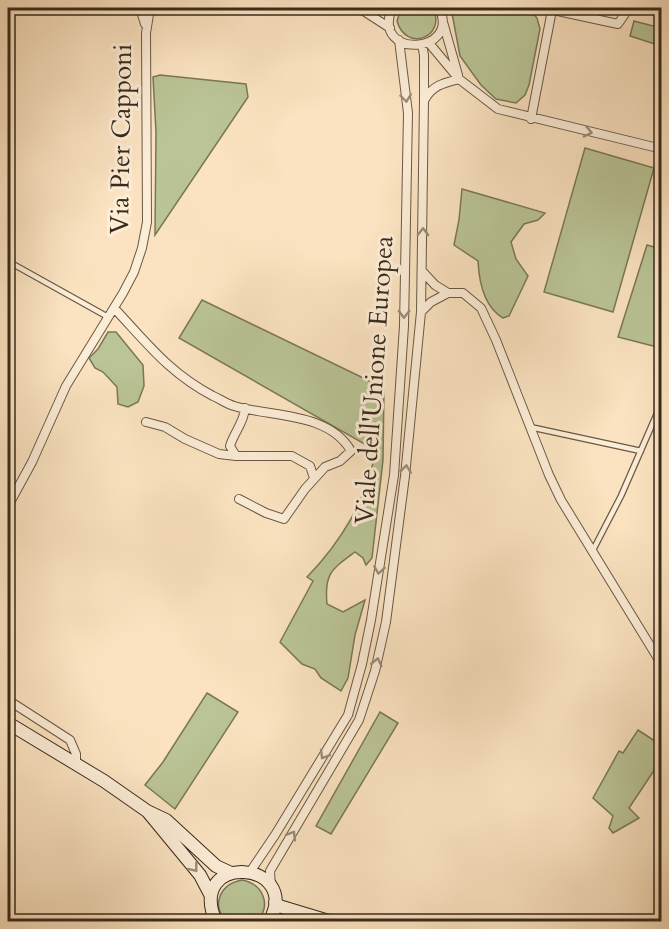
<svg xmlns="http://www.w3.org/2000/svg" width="669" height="929" font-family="Cardo,serif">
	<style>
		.green { fill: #bac496; stroke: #7a7758; stroke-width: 1.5 }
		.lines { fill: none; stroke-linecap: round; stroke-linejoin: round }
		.lane-casing { stroke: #6a5844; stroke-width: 7 }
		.street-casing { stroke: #6a5844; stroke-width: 10 }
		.secondary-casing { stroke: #392a1a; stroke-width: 14 }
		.lane { stroke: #fcedd7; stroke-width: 4.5 }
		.street { stroke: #fcedd7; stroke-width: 8 }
		.secondary { stroke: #fcedd7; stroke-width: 12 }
		.oneway { stroke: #9a8c78 }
		.labels { text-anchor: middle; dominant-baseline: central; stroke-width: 6; stroke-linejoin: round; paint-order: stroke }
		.street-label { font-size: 26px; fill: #392a1a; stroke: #fcedd7 }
	</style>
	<rect width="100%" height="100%" fill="#fbe3c1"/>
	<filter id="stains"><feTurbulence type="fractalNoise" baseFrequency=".00333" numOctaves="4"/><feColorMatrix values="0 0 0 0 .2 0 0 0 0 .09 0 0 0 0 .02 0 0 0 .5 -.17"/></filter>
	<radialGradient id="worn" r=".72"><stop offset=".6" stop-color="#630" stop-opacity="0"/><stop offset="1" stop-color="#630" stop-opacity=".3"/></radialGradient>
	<path class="green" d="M8,8H18L10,22L12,145L8,147Z
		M401,8H433C447,37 406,53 397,21Z
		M451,8H513L531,11L537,18L540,29L529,85L525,95L516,103L496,99L481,85L460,56Z
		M634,21L661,28V46L630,36Z
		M160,75L246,84L248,97L155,235L156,132L153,77Z
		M585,148L654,168L613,312L544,292Z
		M462,189L545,213L538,220L524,224L511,242L516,259L528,276L509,316L503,318C484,307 479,281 478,261L454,245L459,220Z
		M647,245L661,249V348L618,337Z
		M202,300L384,388L383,460L372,558L366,565L363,558L355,552C332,569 324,573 327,604L343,612L365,600L355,635L348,678L341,691L321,678L315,669L302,664L280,642L313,581L307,577C340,543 367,500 375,453L363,443L179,338Z
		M108,332H116L143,365L144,386L138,402L128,407L118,404L117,387L103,372L95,368L89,358L98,349Z
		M207,693L238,712L175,809L145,785L163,762Z
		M380,712L398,723L331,834L316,826Z
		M638,730L661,745V760L629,808L639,818L613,833L609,828L613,816L593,798L619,751L623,753Z
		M242,880C263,884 272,905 257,921H226C211,905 220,884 242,880Z"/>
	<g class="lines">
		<g class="lane-casing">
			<path id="lane" d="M643,8L662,13
				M11,263L108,317
				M530,427L641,451
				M592,552L621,496L662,402"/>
		</g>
		<g class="street-casing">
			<path id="street" d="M140,8L145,24
				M359,8L390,28
				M392,8C371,60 462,54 439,8
				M544,8L618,24L629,8
				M443,22L458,75
				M429,43L459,79L498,109L662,149
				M425,99C433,85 444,83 459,79
				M531,119L552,10
				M422,271L435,285L448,293H463L481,308L496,340L549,475L561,500L662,665
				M114,308C147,343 169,373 213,396C220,399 227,404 234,406C271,417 329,412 351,451L340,461L325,467L305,489L284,519L266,513L239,499
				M421,312L431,302L448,293
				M245,408C244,423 234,432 230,446L236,456H292L310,466L314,478
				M146,422L165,427L185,439L219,454L236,456
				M8,506L32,462L66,386L123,293L134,272L142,248L147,222L146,33L150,8
				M8,700L70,740L76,754V764
				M250,872L275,835L348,715L362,664L371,620L394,475L404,326L408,113L399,40
				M271,887L270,871L359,720L375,671L386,622L405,476L421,312L424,100V55L422,45"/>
		</g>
		<g class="secondary-casing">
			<path id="secondary" d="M8,723L104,781L147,811L166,820L216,866L231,873
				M148,812L200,875L211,896
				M275,902L279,906L332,922
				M216,922C185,851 304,860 269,922"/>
		</g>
		<use href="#lane" class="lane"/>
		<use href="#street" class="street"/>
		<use href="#secondary" class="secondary"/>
	</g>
	<defs><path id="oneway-chevron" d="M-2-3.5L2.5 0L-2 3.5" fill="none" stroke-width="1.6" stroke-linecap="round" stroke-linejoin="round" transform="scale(1.5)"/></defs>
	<g class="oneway">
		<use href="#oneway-chevron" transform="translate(406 98) rotate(83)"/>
		<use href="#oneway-chevron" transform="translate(588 132) rotate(13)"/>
		<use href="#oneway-chevron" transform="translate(423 232) rotate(-89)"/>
		<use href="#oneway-chevron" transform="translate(404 314) rotate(91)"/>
		<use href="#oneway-chevron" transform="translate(406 469) rotate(-84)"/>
		<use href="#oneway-chevron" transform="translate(379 570) rotate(99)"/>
		<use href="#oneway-chevron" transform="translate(377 662) rotate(-77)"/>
		<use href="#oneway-chevron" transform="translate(324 755) rotate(121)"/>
		<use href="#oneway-chevron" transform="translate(292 835) rotate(-59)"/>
		<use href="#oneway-chevron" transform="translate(194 868) rotate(52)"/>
	</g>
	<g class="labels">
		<g class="street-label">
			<text transform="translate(121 139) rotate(-89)">Via Pier Capponi</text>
			<text transform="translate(374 380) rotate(-86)">Viale dell'Unione Europea</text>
		</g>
	</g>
	<rect width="669" height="929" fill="none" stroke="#fbe3c1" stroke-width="30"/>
	<rect x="9" y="9" width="651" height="911" fill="none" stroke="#392a1a" stroke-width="3"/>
	<rect x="15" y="15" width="639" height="899" fill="none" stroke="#392a1a" stroke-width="1.5"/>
	<rect width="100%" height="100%" filter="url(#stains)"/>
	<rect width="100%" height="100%" fill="url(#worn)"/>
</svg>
